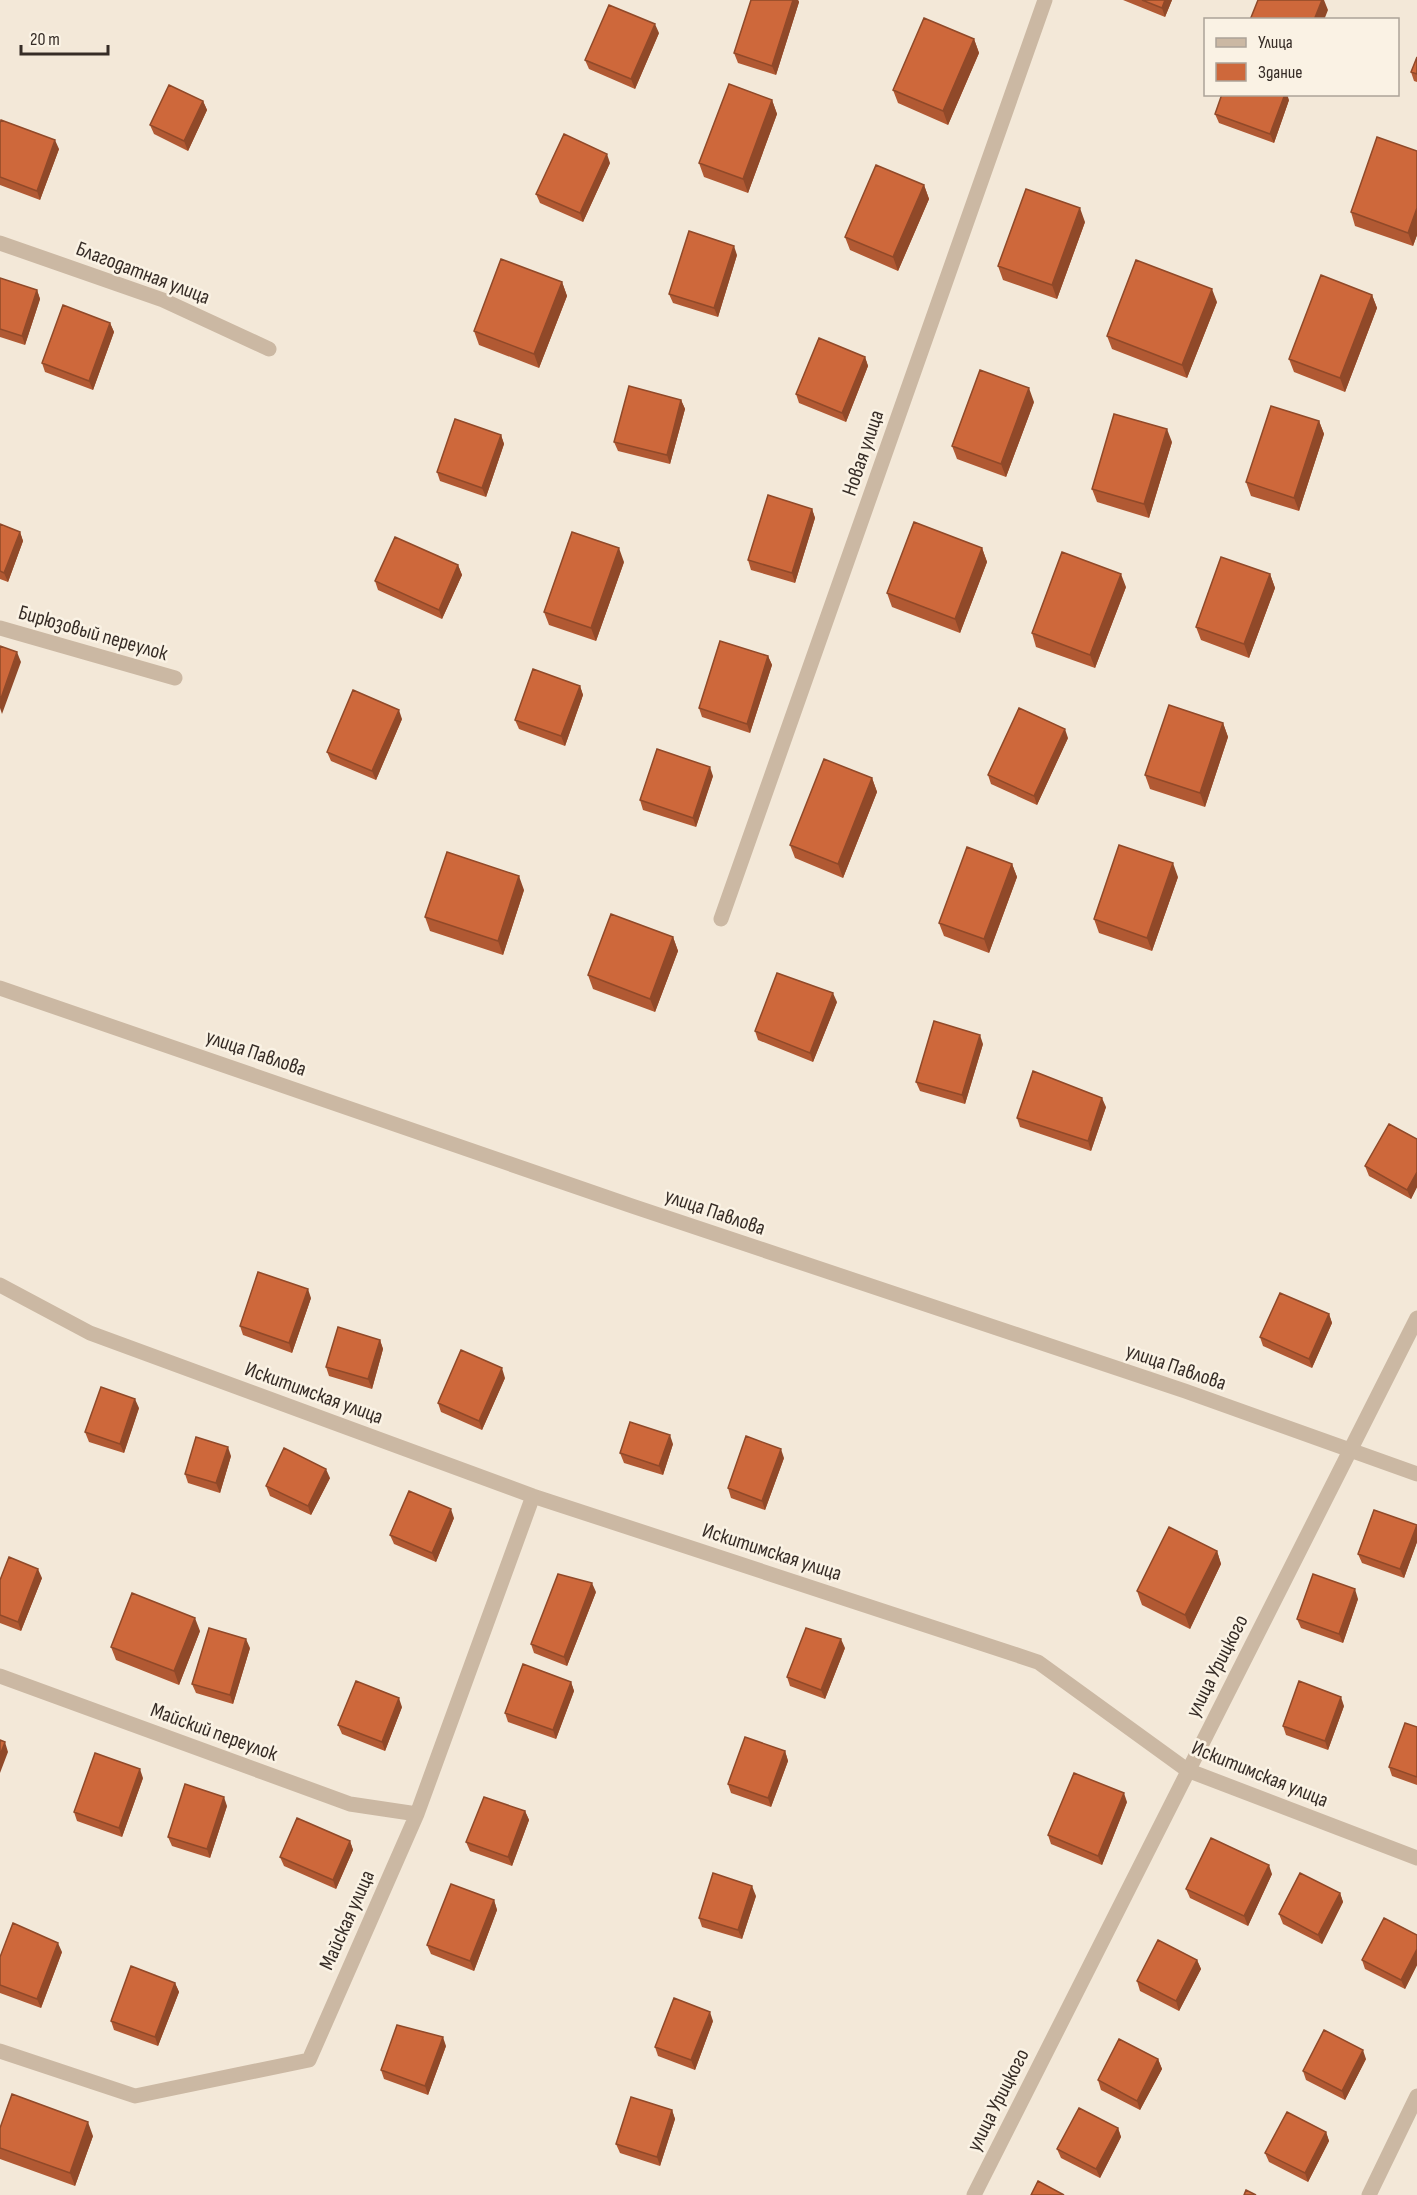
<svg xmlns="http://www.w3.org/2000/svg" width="1417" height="2195" font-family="'Sofia Sans Condensed',sans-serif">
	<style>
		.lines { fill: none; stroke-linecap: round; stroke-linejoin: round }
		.street { stroke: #cbb8a3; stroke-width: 15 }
		.wall { fill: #b15933 }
		.shaded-wall { fill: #904929 }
		.building { fill: #ce683b; stroke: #904929; stroke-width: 1.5 }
		.labels { text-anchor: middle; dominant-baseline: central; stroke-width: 5; stroke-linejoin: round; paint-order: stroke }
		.street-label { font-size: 21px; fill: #362c26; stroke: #faf2e4 }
	</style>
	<rect width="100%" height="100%" fill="#f3e8d8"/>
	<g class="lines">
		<path class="street" d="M0,243L163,300L269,349
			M0,628L175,678
			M721,919L1045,0
			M0,988L632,1206L1185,1391L1417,1474
			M0,1285L90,1333L533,1496L1038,1662L1187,1770L1417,1858
			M0,1676L350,1804L417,1814
			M0,2051L135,2096L309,2060L417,1814L533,1496
			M974,2195L1417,1318
			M1369,2195L1417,2096"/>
	</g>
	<path class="wall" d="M793,0H798L799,2L776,75L738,63L734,53Z
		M1123,0H1172L1165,17Z
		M659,33L635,89L589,69L585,60Z
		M974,39L979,53L948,125L898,103L893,90Z
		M1417,57V82L1414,81L1411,72Z
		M772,100L777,114L748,193L704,177L699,163Z
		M1289,100L1274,143L1219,123L1215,114Z
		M203,101L207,110L188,151L154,134L150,125Z
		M0,123L59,149L40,200L0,185Z
		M1417,151V235L1413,246L1355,226L1351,212Z
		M610,163L583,222L540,203L536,194Z
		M924,185L929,199L898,271L850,250L845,237Z
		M1085,222L1057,299L1003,280L998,266Z
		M737,255L718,317L673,303L669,294Z
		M0,278L37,290L40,299L25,345L0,337Z
		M562,282L567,296L539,368L479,345L474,331Z
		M1372,295L1377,308L1345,392L1294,372L1289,359Z
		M1217,302L1187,378L1112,349L1107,336Z
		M110,323L114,332L93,390L45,372L42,363Z
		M865,357L868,366L846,422L799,403L796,394Z
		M681,400L685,409L670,464L618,451L614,442Z
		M1034,402L1006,477L957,459L952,446Z
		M1319,421L1324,434L1299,511L1251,496L1246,482Z
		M501,435L504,444L486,497L440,481L437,472Z
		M1172,442L1149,518L1097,502L1092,489Z
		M812,509L815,518L795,583L751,570L748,560Z
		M0,524L20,532L23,541L8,582L0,579Z
		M982,548L987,562L960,633L892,607L887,593Z
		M624,562L596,641L549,625L544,612Z
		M458,565L462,575L442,619L378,590L375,581Z
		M1270,574L1275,588L1249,658L1201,640L1196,627Z
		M1126,587L1095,668L1036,647L1032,633Z
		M768,656L772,665L750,733L702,717L699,708Z
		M580,686L583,695L565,746L519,729L515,720Z
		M402,719L376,780L331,761L327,752Z
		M1223,723L1228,737L1205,807L1150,789L1145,775Z
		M1068,738L1037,805L991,784L988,775Z
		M713,776L696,827L643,810L640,800Z
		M872,778L877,792L843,878L795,858L790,845Z
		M1012,864L1017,877L989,953L944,936L939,923Z
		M1178,877L1152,951L1099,933L1094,919Z
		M524,890L503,955L430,931L425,917Z
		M673,937L678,951L655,1012L593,989L588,975Z
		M837,1002L813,1062L758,1040L755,1031Z
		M983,1044L965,1104L920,1091L916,1082Z
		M1106,1107L1091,1151L1020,1127L1017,1118Z
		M1417,1139V1187L1411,1199L1369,1176L1365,1166Z
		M311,1298L292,1353L243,1335L240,1326Z
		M1329,1314L1332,1323L1312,1368L1263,1346L1260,1337Z
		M380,1340L383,1349L372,1389L329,1376L326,1367Z
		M505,1378L482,1430L441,1412L438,1403Z
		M139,1408L124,1453L89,1442L85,1432Z
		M673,1444L663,1475L624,1463L620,1453Z
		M231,1456L220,1493L188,1483L185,1474Z
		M784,1458L765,1510L731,1498L728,1488Z
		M330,1478L311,1515L270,1496L266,1486Z
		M454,1518L436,1562L394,1544L390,1535Z
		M1417,1525V1542L1404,1578L1362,1563L1358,1554Z
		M1217,1551L1221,1564L1190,1629L1142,1605L1137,1591Z
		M42,1578L21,1631L0,1623V1580Z
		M596,1592L567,1666L534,1653L531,1644Z
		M1358,1599L1343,1643L1301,1628L1297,1619Z
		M200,1631L179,1685L116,1660L111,1647Z
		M250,1648L233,1704L196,1693L192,1684Z
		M845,1648L825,1699L790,1686L787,1677Z
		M571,1682L574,1691L556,1739L508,1722L505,1713Z
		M1344,1706L1328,1750L1286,1735L1283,1726Z
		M402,1707L385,1751L342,1734L338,1725Z
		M1417,1727V1785L1392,1776L1389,1767Z
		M785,1751L788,1761L771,1807L731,1793L728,1784Z
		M143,1778L122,1837L77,1821L74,1812Z
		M1127,1802L1102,1865L1051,1844L1048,1835Z
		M227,1806L210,1858L172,1846L168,1837Z
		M525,1811L529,1820L512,1866L470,1851L466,1842Z
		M350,1841L353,1850L336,1889L284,1866L280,1857Z
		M1272,1874L1248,1926L1190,1898L1186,1889Z
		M1340,1893L1343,1902L1322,1944L1283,1924L1279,1914Z
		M756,1896L742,1939L702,1927L699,1918Z
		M494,1900L497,1910L474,1971L431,1954L427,1945Z
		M1417,1935V1965L1405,1989L1365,1969L1362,1960Z
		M62,1952L41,2008L0,1993V1957Z
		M1197,1960L1201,1969L1179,2011L1140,1991L1137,1981Z
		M175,1983L179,1992L158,2046L114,2030L111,2021Z
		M713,2021L695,2070L658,2056L655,2047Z
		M446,2046L428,2095L384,2079L381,2070Z
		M1158,2059L1162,2069L1140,2110L1101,2090L1098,2080Z
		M1366,2059L1345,2100L1306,2080L1303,2071Z
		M672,2110L675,2119L660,2166L620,2153L616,2144Z
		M0,2128L93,2136L75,2186L0,2159Z
		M1118,2128L1121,2137L1100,2178L1061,2158L1057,2149Z
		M1326,2132L1329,2141L1308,2182L1269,2162L1265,2153Z"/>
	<path class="shaded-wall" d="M793,0H798L799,2L776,75L772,66Z
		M1165,0H1172L1165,17L1162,8Z
		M1322,0H1324L1328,10L1324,20H1314Z
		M655,24L659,33L635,89L631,79Z
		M974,39L979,53L948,125L943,111Z
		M1285,94H1287L1289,100L1274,143L1270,134Z
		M772,100L777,114L748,193L743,179Z
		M203,101L207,110L188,151L184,141Z
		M55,140L59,149L40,200L37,191Z
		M607,154L610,163L583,222L580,213Z
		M924,185L929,199L898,271L893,257Z
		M1080,208L1085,222L1057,299L1052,285Z
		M1417,208V235L1413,246L1408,233Z
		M734,246L737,255L718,317L714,308Z
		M562,282L567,296L539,368L534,354Z
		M1212,289L1217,302L1187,378L1182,365Z
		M37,290L40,299L25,345L22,336Z
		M1372,295L1377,308L1345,392L1340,378Z
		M110,323L114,332L93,390L89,381Z
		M865,357L868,366L846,422L842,413Z
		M1029,388L1034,402L1006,477L1001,464Z
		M681,400L685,409L670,464L667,455Z
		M1319,421L1324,434L1299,511L1294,498Z
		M1167,429L1172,442L1149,518L1144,504Z
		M501,435L504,444L486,497L482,488Z
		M812,509L815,518L795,583L792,573Z
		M20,532L23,541L8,582L4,573Z
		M619,548L624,562L596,641L591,628Z
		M982,548L987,562L960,633L955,619Z
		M458,565L462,575L442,619L439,610Z
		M1121,574L1126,587L1095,668L1090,655Z
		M1270,574L1275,588L1249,658L1244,644Z
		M17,652L21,662L2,714L0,708V701Z
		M768,656L772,665L750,733L747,724Z
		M580,686L583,695L565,746L561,736Z
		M399,710L402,719L376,780L372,771Z
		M1223,723L1228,737L1205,807L1200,793Z
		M1065,729L1068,738L1037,805L1034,796Z
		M710,767L713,776L696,827L693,818Z
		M872,778L877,792L843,878L838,864Z
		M1173,863L1178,877L1152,951L1147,938Z
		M1012,864L1017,877L989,953L984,939Z
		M519,876L524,890L503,955L498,941Z
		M673,937L678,951L655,1012L650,999Z
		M833,993L837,1002L813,1062L810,1053Z
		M980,1035L983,1044L965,1104L962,1095Z
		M1102,1098L1106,1107L1091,1151L1088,1141Z
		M1417,1172V1187L1411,1199L1407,1190Z
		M308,1289L311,1298L292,1353L289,1343Z
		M1329,1314L1332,1323L1312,1368L1309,1359Z
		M380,1340L383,1349L372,1389L368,1379Z
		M502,1368L505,1378L482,1430L479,1421Z
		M135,1399L139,1408L124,1453L120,1444Z
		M670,1435L673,1444L663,1475L659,1466Z
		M228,1447L231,1456L220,1493L216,1483Z
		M781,1449L784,1458L765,1510L762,1501Z
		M326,1469L330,1478L311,1515L308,1506Z
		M451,1509L454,1518L436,1562L432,1553Z
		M1417,1525V1542L1404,1578L1400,1569Z
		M1217,1551L1221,1564L1190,1629L1185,1615Z
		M38,1569L42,1578L21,1631L18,1622Z
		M592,1583L596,1592L567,1666L564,1657Z
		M1355,1589L1358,1599L1343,1643L1339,1634Z
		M195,1618L200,1631L179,1685L174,1671Z
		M246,1639L250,1648L233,1704L230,1695Z
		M841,1639L845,1648L825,1699L821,1690Z
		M571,1682L574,1691L556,1739L553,1730Z
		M1341,1697L1344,1706L1328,1750L1325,1741Z
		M399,1698L402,1707L385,1751L382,1742Z
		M5,1742L8,1752L0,1773V1755Z
		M785,1751L788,1761L771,1807L768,1798Z
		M140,1769L143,1778L122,1837L119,1828Z
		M1124,1793L1127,1802L1102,1865L1098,1856Z
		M224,1797L227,1806L210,1858L207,1849Z
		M525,1811L529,1820L512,1866L508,1857Z
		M350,1841L353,1850L336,1889L333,1880Z
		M1269,1865L1272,1874L1248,1926L1244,1916Z
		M752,1886L756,1896L742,1939L738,1930Z
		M1340,1893L1343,1902L1322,1944L1318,1935Z
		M494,1900L497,1910L474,1971L470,1961Z
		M58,1943L62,1952L41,2008L37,1999Z
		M1417,1949V1965L1405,1989L1401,1980Z
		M1197,1960L1201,1969L1179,2011L1176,2001Z
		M175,1983L179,1992L158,2046L155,2037Z
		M710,2012L713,2021L695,2070L691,2060Z
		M443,2037L446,2046L428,2095L425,2086Z
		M1363,2050L1366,2059L1345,2100L1342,2091Z
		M1158,2059L1162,2069L1140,2110L1137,2101Z
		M672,2110L675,2119L660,2166L657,2157Z
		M88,2122L93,2136L75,2186L70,2173Z
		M1118,2128L1121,2137L1100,2178L1096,2169Z
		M1326,2132L1329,2141L1308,2182L1305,2173Z"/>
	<path class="building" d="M751,0H793L772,66L734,53Z
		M1142,0H1165L1162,8Z
		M1258,0H1322L1314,20H1250Z
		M609,5L655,24L631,79L585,60Z
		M924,18L974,39L943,111L893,90Z
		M1417,57V74L1411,72Z
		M729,84L772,100L743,179L699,163Z
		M169,85L203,101L184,141L150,125Z
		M1222,94H1285L1270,134L1215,114Z
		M1,120L55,140L37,191L0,177V123Z
		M564,134L607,154L580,213L536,194Z
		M1377,137L1417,151V208L1408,233L1351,212Z
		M876,165L924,185L893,257L845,237Z
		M1026,189L1080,208L1052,285L998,266Z
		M689,231L734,246L714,308L669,294Z
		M501,259L562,282L534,354L474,331Z
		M1136,260L1212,289L1182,365L1107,336Z
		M1321,275L1372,295L1340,378L1289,359Z
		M0,278L37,290L22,336L0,329Z
		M63,305L110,323L89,381L42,363Z
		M819,338L865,357L842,413L796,394Z
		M980,370L1029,388L1001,464L952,446Z
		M629,386L681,400L667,455L614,442Z
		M1271,406L1319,421L1294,498L1246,482Z
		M1114,414L1167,429L1144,504L1092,489Z
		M455,419L501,435L482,488L437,472Z
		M768,495L812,509L792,573L748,560Z
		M914,522L982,548L955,619L887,593Z
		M0,524L20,532L4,573L0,571Z
		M572,532L619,548L591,628L544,612Z
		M395,537L458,565L439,610L375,581Z
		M1062,552L1121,574L1090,655L1032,633Z
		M1221,557L1270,574L1244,644L1196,627Z
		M720,641L768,656L747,724L699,708Z
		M0,646L17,652L0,701Z
		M533,669L580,686L561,736L515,720Z
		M353,690L399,710L372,771L327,752Z
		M1169,705L1223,723L1200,793L1145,775Z
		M1019,708L1065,729L1034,796L988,775Z
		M657,749L710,767L693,818L640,800Z
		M824,759L872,778L838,864L790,845Z
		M1119,845L1173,863L1147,938L1094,919Z
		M967,847L1012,864L984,939L939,923Z
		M447,852L519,876L498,941L425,917Z
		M611,914L673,937L650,999L588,975Z
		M777,973L833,993L810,1053L755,1031Z
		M934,1021L980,1035L962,1095L916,1082Z
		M1033,1071L1102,1098L1088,1141L1017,1118Z
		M1389,1124L1417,1139V1172L1407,1190L1365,1166Z
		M258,1272L308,1289L289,1343L240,1326Z
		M1280,1293L1329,1314L1309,1359L1260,1337Z
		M338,1327L380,1340L368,1379L326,1367Z
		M461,1350L502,1368L479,1421L438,1403Z
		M101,1387L135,1399L120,1444L85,1432Z
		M630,1422L670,1435L659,1466L620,1453Z
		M746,1436L781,1449L762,1501L728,1488Z
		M196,1437L228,1447L216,1483L185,1474Z
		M284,1448L326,1469L308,1506L266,1486Z
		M409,1491L451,1509L432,1553L390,1535Z
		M1374,1510L1417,1525L1400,1569L1358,1554Z
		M1169,1527L1217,1551L1185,1615L1137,1591Z
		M9,1557L38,1569L18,1622L0,1615V1580Z
		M558,1574L592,1583L564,1657L531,1644Z
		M1313,1574L1355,1589L1339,1634L1297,1619Z
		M132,1593L195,1618L174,1671L111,1647Z
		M209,1628L246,1639L230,1695L192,1684Z
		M806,1628L841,1639L821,1690L787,1677Z
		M523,1664L571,1682L553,1730L505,1713Z
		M356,1681L399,1698L382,1742L338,1725Z
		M1299,1681L1341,1697L1325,1741L1283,1726Z
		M1405,1723L1417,1727V1777L1389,1767Z
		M745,1737L785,1751L768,1798L728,1784Z
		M0,1740L5,1742L0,1755Z
		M95,1753L140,1769L119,1828L74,1812Z
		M1074,1773L1124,1793L1098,1856L1048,1835Z
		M185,1784L224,1797L207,1849L168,1837Z
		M484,1797L525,1811L508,1857L466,1842Z
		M297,1818L350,1841L333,1880L280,1857Z
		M1211,1838L1269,1865L1244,1916L1186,1889Z
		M713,1873L752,1886L738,1930L699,1918Z
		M1300,1873L1340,1893L1318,1935L1279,1914Z
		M451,1884L494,1900L470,1961L427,1945Z
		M1384,1918L1417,1935V1949L1401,1980L1362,1960Z
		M13,1923L58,1943L37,1999L0,1985V1957Z
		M1158,1940L1197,1960L1176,2001L1137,1981Z
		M131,1966L175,1983L155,2037L111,2021Z
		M674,1998L710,2012L691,2060L655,2047Z
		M397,2025L443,2037L425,2086L381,2070Z
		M1324,2030L1363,2050L1342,2091L1303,2071Z
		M1119,2039L1158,2059L1137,2101L1098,2080Z
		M12,2094L88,2122L70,2173L0,2148V2128Z
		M631,2097L672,2110L657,2157L616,2144Z
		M1079,2108L1118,2128L1096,2169L1057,2149Z
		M1287,2112L1326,2132L1305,2173L1265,2153Z
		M1038,2181L1064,2195H1031Z
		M1246,2190L1256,2195H1244Z"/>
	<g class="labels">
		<g class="street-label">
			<text transform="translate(143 273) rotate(21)">Благодатная улица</text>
			<text transform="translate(863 453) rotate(-71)">Новая улица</text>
			<text transform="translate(93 633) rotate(16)">Бирюзовый переулок</text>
			<text transform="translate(256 1053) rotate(19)">улица Павлова</text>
			<text transform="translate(715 1212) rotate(19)">улица Павлова</text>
			<text transform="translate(1176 1367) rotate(19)">улица Павлова</text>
			<text transform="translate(314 1393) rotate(20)">Искитимская улица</text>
			<text transform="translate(772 1552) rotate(18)">Искитимская улица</text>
			<text transform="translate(1217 1666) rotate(-63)">улица Урицкого</text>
			<text transform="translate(214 1732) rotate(20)">Майский переулок</text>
			<text transform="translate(1260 1774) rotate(22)">Искитимская улица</text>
			<text transform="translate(347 1920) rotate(-66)">Майская улица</text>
			<text transform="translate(998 2100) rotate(-63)">улица Урицкого</text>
		</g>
	</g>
	<rect x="1204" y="18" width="195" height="78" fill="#faf2e4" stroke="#aca398" stroke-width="1.5"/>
	<rect x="1216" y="38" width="30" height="9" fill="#cbb8a3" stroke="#aca398" stroke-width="1.5"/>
	<text x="1258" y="48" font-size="18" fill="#362c26">Улица</text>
	<rect x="1216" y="63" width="30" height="18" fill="#ce683b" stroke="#aca398" stroke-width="1.5"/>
	<text x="1258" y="78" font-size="18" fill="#362c26">Здание</text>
	<path d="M21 45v9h87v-9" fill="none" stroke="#362c26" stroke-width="3"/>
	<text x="30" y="45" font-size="18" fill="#362c26" stroke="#faf2e4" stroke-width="4.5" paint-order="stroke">20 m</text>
</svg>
